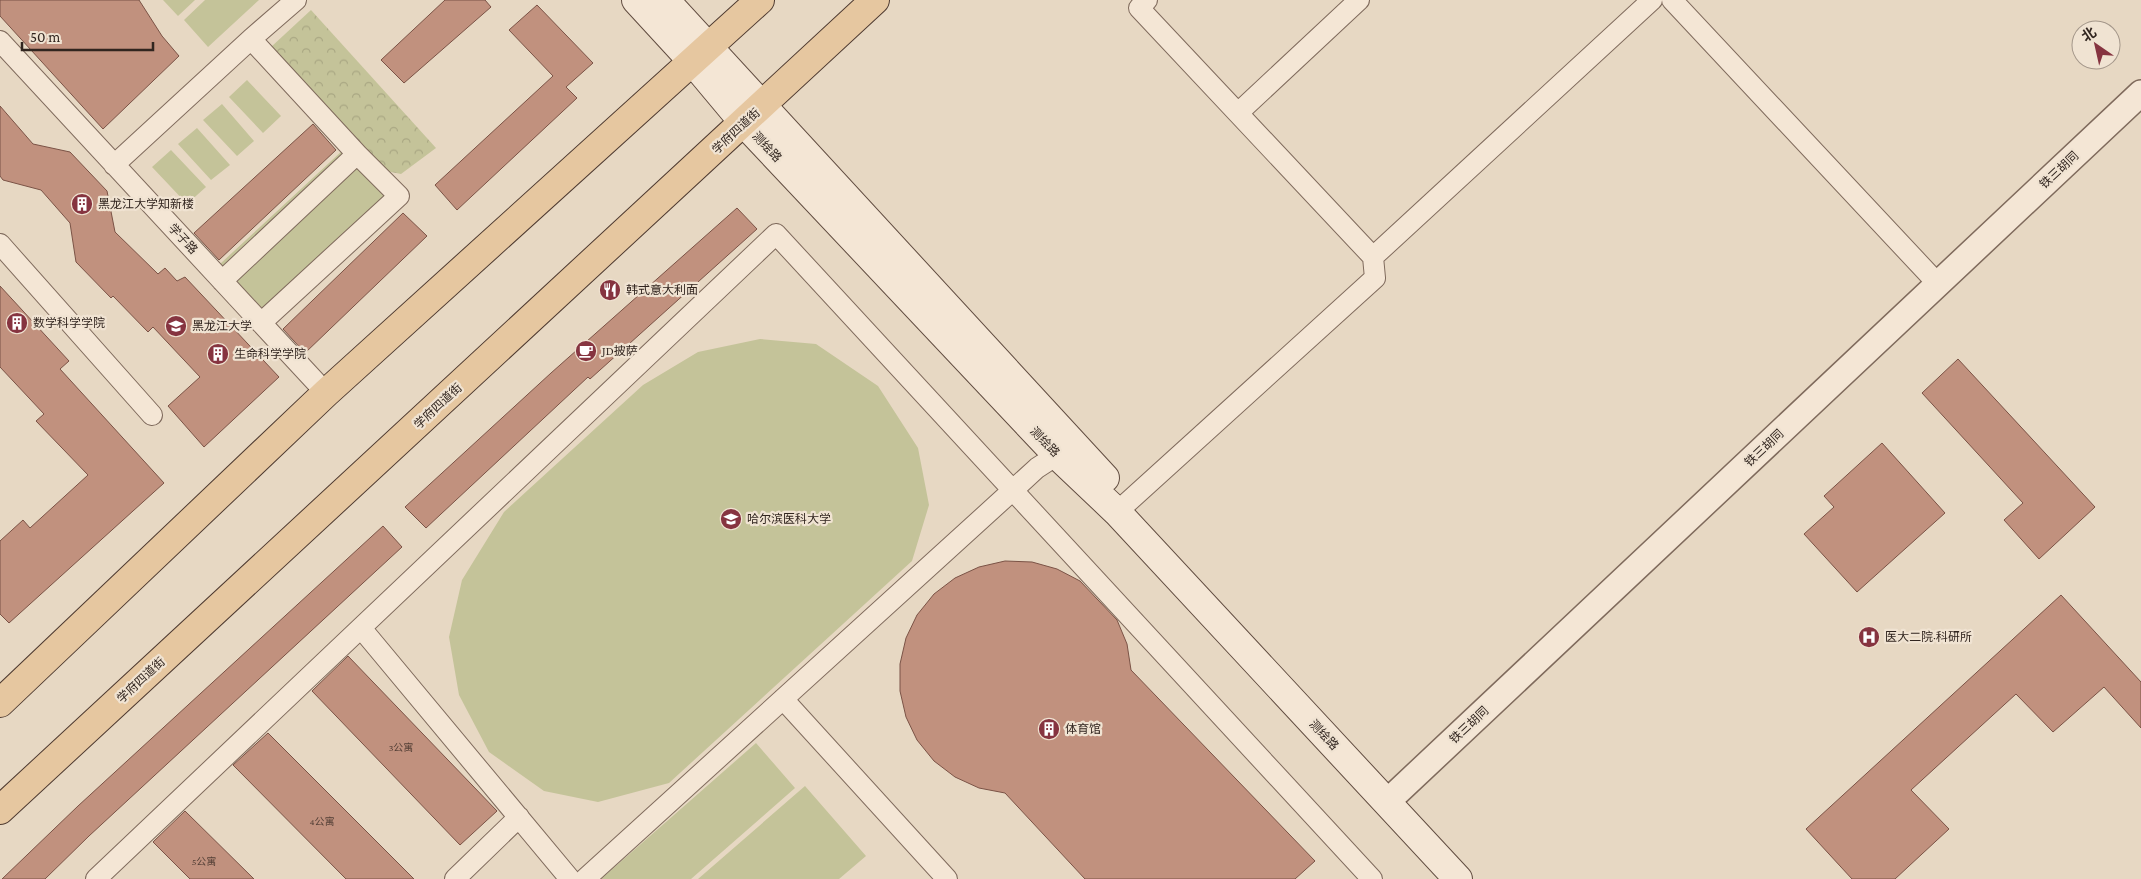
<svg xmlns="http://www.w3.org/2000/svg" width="2141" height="879" font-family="'Crimson Pro','Noto Sans SC',serif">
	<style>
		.park { fill: url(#park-crowns) }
		.garden { fill: #c4c399 }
		.building { fill: #c1917e; stroke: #7b5346 }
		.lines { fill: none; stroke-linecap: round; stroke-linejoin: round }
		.minor-casing { stroke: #7f6a5c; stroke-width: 22 }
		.tertiary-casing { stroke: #7f6a5c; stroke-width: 28 }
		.secondary-casing { stroke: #614c40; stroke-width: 30 }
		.primary-casing { stroke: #4e3a30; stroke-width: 30 }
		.minor { stroke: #f4e6d5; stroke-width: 20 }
		.tertiary { stroke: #f4e6d5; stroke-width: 25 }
		.secondary { stroke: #f4e6d5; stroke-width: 28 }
		.primary { stroke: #e6c7a0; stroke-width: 28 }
		.labels { text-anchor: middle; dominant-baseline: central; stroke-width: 4.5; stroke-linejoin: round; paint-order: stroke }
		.number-label { font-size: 10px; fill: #554037 }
		.street-label { font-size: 12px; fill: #31251f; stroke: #f0e3d2 }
		.poi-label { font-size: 12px; fill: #31251f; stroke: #f0e3d2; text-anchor: start }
	</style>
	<defs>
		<pattern id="park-crowns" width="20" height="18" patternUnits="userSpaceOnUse" patternTransform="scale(1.25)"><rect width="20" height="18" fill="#c4c399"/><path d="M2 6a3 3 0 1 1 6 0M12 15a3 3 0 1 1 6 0" fill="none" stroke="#a9a783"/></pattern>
	</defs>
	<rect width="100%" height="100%" fill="#e7d8c3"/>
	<path class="park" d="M311,10L436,148L401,174L377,169L271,47Z"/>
	<path class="garden" d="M163,0H195L178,16Z
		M205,0H259L208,47L184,20Z
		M247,80L281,116L263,133L229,97Z
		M222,104L254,141L237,156L203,120Z
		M197,128L230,165L211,180L178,144Z
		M171,150L206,187L187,204L152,167Z
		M343,150L390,197L266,312L220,264Z
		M760,339L816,344L878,386L918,448L929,505L912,561L669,783L598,802L544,791L489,752L459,695L449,637L462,580L504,512L643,385L698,352Z
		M756,743L795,788L691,879H601Z
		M805,786L866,856L839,879H698Z"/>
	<path class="building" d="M0,0H139L162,36L179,56L103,129L0,16Z
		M445,0H485L491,7L404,83L381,60Z
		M537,5L593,63L566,87L577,98L457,210L435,185L553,76L509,30Z
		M0,106L33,144L70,152L107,191L115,232L158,274L165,268L177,281L185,277L279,377L204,447L168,406L200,377L153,327L148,332L113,296L111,298L76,262L70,223L41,190L3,180L0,176Z
		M313,124L336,150L219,260L194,233Z
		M737,208L757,229L590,379L588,377L426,528L405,507L551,373Z
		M403,213L427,236L305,353L283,329Z
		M0,286L69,361L60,369L164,483L9,623L0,614V541L23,520L30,528L88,475L36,421L44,414L0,367Z
		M1958,359L2095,507L2039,559L2004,520L2023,503L1922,393Z
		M1882,443L1945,513L1857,592L1804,534L1834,507L1824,496Z
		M383,526L402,547L89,836L45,879H2L78,806Z
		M1005,561L1032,562L1057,569L1080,581L1117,620L1127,644L1131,670L1315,861L1295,879H1085L1005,793L979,788L955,777L934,761L917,740L906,717L900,691V664L906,638L917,615L934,594L955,578L979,567Z
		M2061,595L2141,682V728L2104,687L2053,732L2016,694L1911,790L1949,829L1895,879H1852L1806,829Z
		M348,656L497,811L460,845L312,691Z
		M268,733L414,879H346L233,765Z
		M185,811L254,879H190L153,842Z"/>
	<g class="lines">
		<g class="minor-casing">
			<path id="minor" d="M1147,0L1139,8L1373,257
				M1672,0L1938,284
				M251,39L296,0
				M0,41L326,393
				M1238,113L1359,0
				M114,165L251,39L357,154
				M0,244L152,415
				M222,281L357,154L399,196L261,323
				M1117,512L1375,278L1373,257L1652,0
				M361,628L570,879
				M783,699L947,879
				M96,879L776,234L1372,879
				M455,879L519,817
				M585,879L1013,490L1037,468L1057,455"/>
		</g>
		<g class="tertiary-casing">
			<path id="tertiary" d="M1387,802L2141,93"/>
		</g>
		<g class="secondary-casing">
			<path id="secondary" d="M636,0L693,62L744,123L1057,455L1117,512L1458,879
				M665,0L1105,478"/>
		</g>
		<g class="primary-casing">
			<path id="primary" d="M0,703L326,393L760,0
				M0,810L875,0"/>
		</g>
		<use href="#minor" class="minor"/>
		<use href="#tertiary" class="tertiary"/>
		<use href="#secondary" class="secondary"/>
		<use href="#primary" class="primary"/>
	</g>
	<defs>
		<g id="building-disc" transform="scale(1.125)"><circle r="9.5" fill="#863440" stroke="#f0e3d2"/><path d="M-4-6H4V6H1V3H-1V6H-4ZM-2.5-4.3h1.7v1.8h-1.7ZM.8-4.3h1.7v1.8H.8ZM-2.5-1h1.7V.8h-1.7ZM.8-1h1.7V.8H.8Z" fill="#fff"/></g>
		<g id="restaurant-disc" transform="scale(1.125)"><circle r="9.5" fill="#863440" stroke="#f0e3d2"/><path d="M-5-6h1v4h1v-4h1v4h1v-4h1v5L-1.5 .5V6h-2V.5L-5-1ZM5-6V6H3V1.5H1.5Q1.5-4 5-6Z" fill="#fff"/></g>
		<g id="university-disc" transform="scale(1.125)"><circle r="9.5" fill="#863440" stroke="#f0e3d2"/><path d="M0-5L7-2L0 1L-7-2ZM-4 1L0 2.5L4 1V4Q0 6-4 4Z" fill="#fff"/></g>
		<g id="cafe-disc" transform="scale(1.125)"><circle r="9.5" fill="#863440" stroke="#f0e3d2"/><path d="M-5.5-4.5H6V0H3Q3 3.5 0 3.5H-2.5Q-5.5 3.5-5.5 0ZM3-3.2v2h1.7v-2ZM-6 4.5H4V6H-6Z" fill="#fff"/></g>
		<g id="hospital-disc" transform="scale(1.125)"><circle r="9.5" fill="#863440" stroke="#f0e3d2"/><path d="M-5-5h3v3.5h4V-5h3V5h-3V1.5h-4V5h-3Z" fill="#fff"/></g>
	</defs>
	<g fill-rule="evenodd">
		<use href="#building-disc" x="82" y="204"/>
		<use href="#restaurant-disc" x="610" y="290"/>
		<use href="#building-disc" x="17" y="323"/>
		<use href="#university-disc" x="176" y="326"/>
		<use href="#cafe-disc" x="586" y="351"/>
		<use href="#building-disc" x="218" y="354"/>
		<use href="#university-disc" x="731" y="519"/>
		<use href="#hospital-disc" x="1869" y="637"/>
		<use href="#building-disc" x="1049" y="729"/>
	</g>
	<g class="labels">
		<g class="number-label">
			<text x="401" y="747">3公寓</text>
			<text x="322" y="821">4公寓</text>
			<text x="204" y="861">5公寓</text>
		</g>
		<g class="street-label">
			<text transform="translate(736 131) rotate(-43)">学府四道街</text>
			<text transform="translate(767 147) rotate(47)">测绘路</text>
			<text transform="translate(2059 170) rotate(-43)">铁三胡同</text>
			<text transform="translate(183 239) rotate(47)">学子路</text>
			<text transform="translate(438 406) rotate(-43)">学府四道街</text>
			<text transform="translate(1045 442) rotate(46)">测绘路</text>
			<text transform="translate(1764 448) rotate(-43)">铁三胡同</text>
			<text transform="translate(141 680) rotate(-43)">学府四道街</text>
			<text transform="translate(1469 725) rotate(-43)">铁三胡同</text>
			<text transform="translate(1324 735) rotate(47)">测绘路</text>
		</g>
		<g class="poi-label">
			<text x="98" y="204">黑龙江大学知新楼</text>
			<text x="626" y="290">韩式意大利面</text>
			<text x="33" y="323">数学科学学院</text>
			<text x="192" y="326">黑龙江大学</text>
			<text x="602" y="351">JD披萨</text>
			<text x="234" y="354">生命科学学院</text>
			<text x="747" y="519">哈尔滨医科大学</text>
			<text x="1885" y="637">医大二院·科研所</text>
			<text x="1065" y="729">体育馆</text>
		</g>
	</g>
	<g transform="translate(2096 45) rotate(326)"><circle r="24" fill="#f0e3d2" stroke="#a4978a"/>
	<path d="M0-4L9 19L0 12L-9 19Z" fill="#863440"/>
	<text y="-8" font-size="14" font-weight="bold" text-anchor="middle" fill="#31251f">北</text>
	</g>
	<path d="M22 42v8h131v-8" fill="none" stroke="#31251f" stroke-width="2.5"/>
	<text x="30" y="42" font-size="15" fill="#31251f" stroke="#f0e3d2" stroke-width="4" paint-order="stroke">50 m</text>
</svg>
